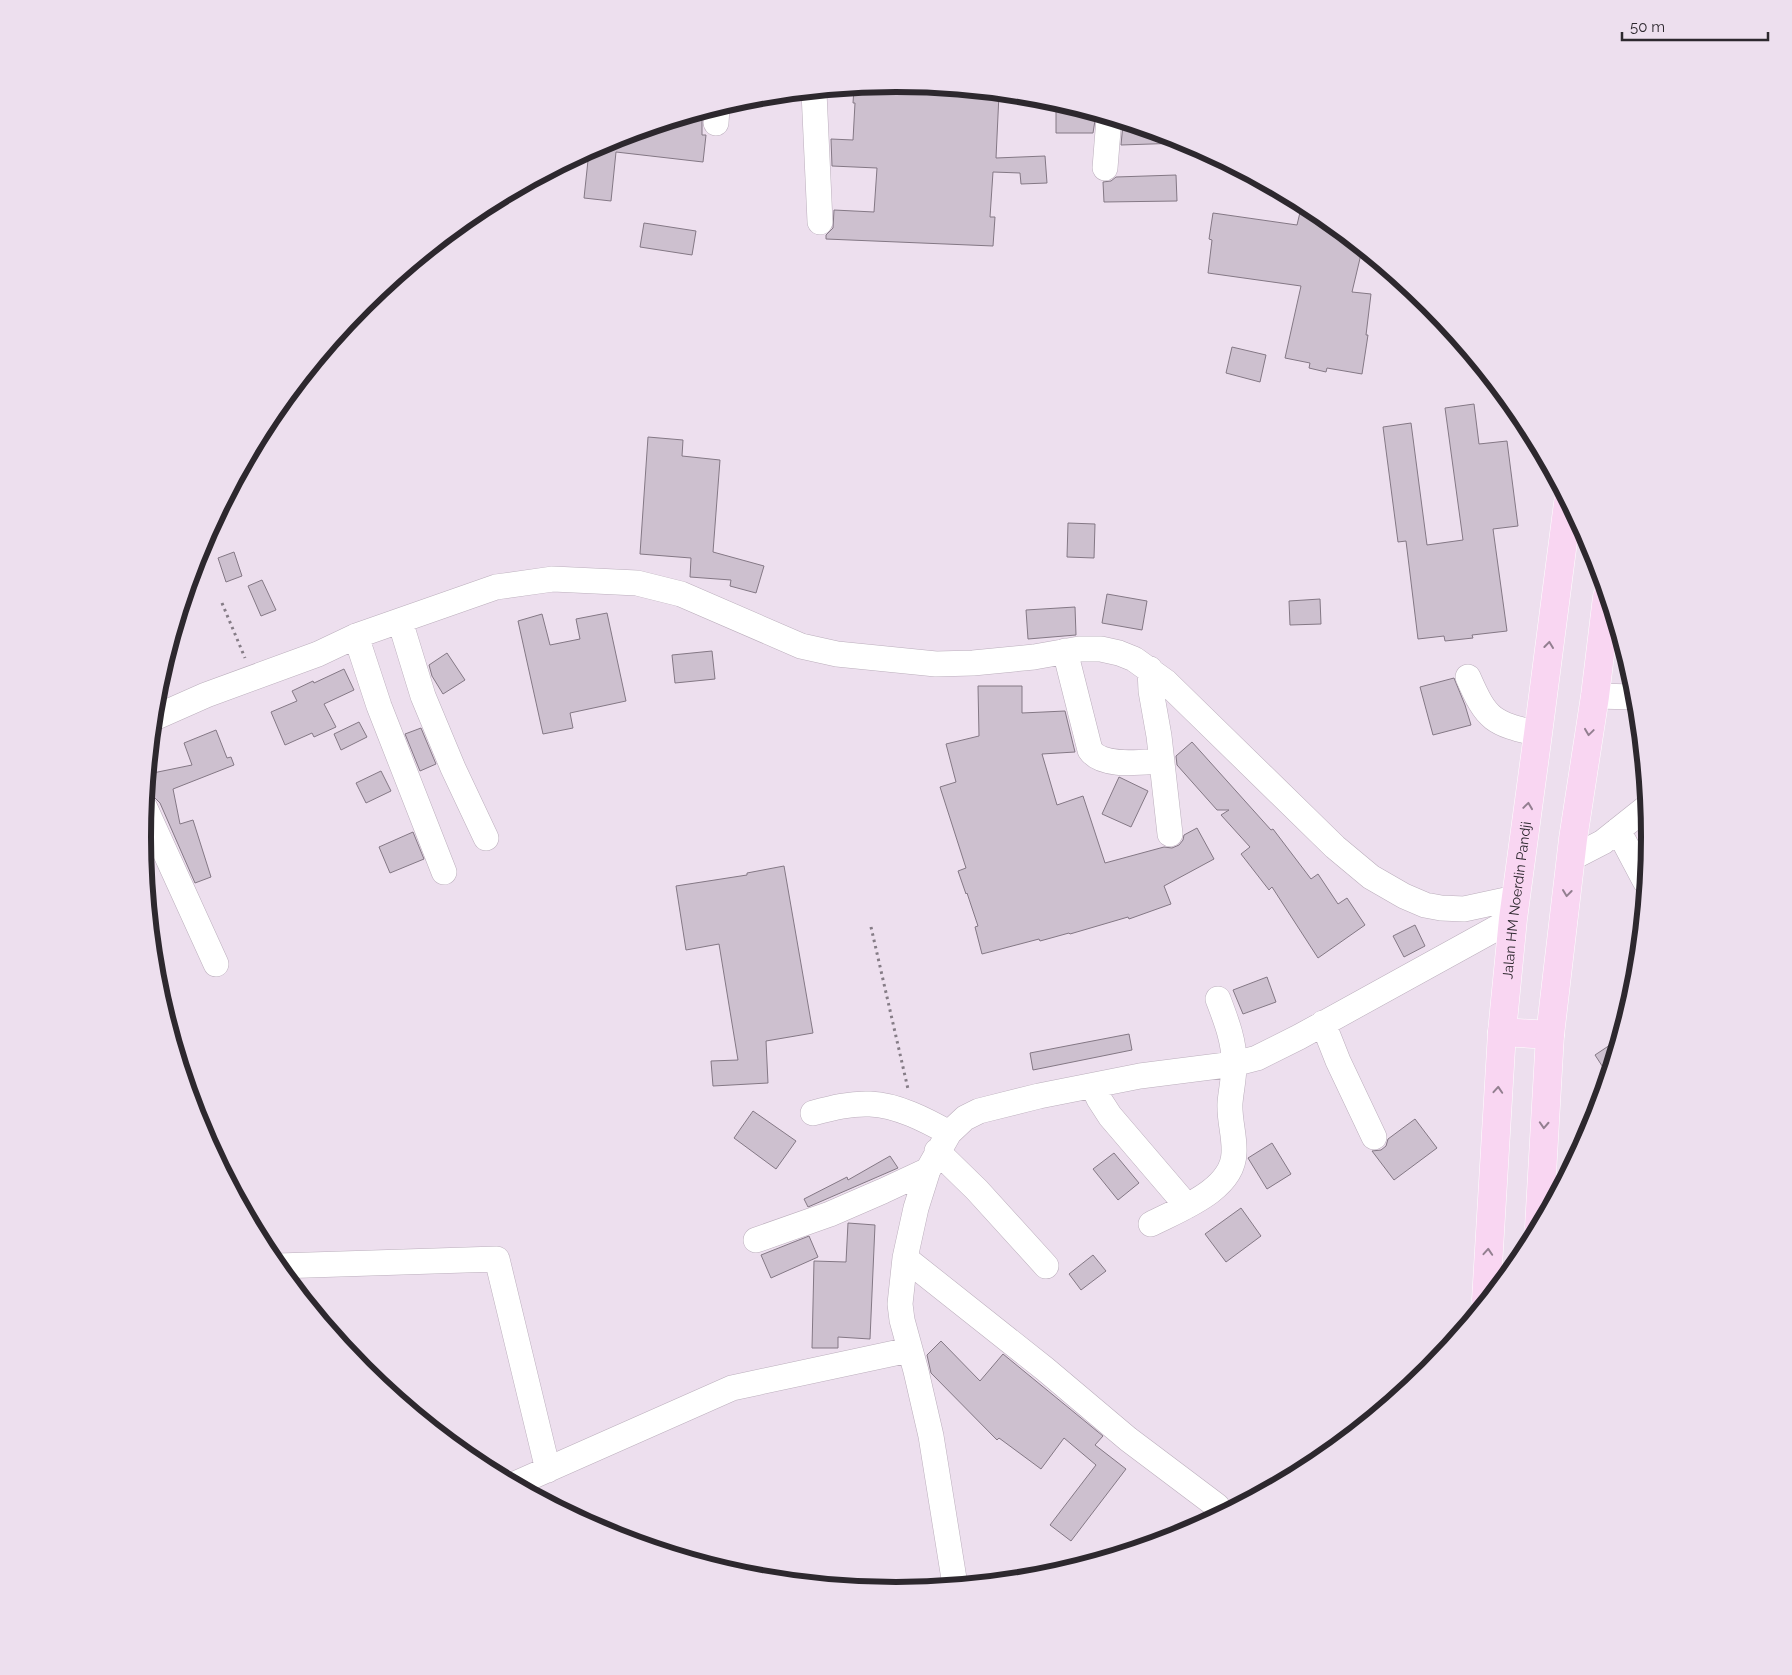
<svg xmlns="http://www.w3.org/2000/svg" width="1792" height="1675" font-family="Raleway,sans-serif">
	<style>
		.building { fill: #cdc0cf; stroke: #847885 }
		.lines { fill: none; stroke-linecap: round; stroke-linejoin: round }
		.minor-casing { stroke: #bbaebc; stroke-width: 26 }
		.major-casing { stroke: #fff; stroke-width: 29 }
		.path { stroke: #857c86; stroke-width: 3; stroke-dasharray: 2.5 4; stroke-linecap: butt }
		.minor { stroke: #fff; stroke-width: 25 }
		.major { stroke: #f9d6f2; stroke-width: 28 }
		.oneway { stroke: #937f90 }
		.labels { text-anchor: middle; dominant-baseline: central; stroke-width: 4.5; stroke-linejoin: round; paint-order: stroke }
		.street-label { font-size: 14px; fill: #2d282e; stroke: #eddfee }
		.rim { fill: none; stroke: #2d282e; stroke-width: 6 }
	</style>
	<rect width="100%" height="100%" fill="#eddfee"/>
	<path class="building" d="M896,84L999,94L996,158L1045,156L1047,183L1021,184L1020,173L993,172L990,217H995L993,246L826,239V235L833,228L834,210L874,212L877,168L832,166L831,139L853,140L855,103H853L854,88Z
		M1056,102L1096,114L1093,133H1056Z
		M702,112V135H706L703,162L616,152L611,201L584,198L589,151L608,141Z
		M1123,124H1129L1182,140L1181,143L1121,145Z
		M1176,175L1177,201L1104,202L1103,182L1111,181L1116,177Z
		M1302,204L1315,211L1362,250L1352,292L1371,294L1366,335H1368L1362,374L1327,368L1326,372L1309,368L1310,363L1285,358L1301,286L1208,273L1212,240L1209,239L1213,213L1297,225Z
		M644,223L696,231L692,255L640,247Z
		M1232,347L1266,355L1260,382L1226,373Z
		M1474,404L1479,444L1507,441L1518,526L1493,529L1507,631L1472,635L1473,638L1445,641L1444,636L1418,639L1406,541L1398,542L1383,427L1411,423L1427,545L1463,540L1445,408Z
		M648,437L683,440L682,456L720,460L713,552L764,566L756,593L730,586L731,580L690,577L691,558L640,554Z
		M1068,523L1095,524L1094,558L1067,557Z
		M234,552L242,576L226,582L218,558Z
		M262,580L276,610L261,616L248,586Z
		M1107,594L1147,601L1142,630L1102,623Z
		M1320,599L1321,624L1290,625L1289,601Z
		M1075,607L1076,635L1028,639L1026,610Z
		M607,613L626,701L570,713L573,728L543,734L518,621L542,614L550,645L580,639L576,619Z
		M712,651L715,679L675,683L672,655Z
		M447,653L465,680L443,694L432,676L429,665Z
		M344,669L354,690L324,704L336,727L314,737L312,733L285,745L271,712L297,701L292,691L313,681L314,683Z
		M1454,678L1465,705L1471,725L1433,735L1420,687Z
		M978,686H1022V713L1065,711L1075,752L1042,754L1057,805L1083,796L1105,863L1164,847L1172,848L1179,845L1183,840L1184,835L1197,828L1214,859L1164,886L1171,904L1129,919L1128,917L1070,934L1069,933L1040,941L1039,939L982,954L975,927L978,926L967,893L966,894L958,871L966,868L940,787L956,782L946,744L979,736Z
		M359,722L367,737L341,750L334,734Z
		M421,728L436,764L420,771L405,734Z
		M216,730L227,758L231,757L234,765L173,789L180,824L193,820L211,877L195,883L160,803L153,796L147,794L148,774L192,765L184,743Z
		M1192,742L1271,830L1273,829L1311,879L1318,874L1338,904L1347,898L1365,925L1318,958L1272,887L1269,890L1241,854L1250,847L1221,815L1229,810H1217L1177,765L1176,756Z
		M381,771L391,791L366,803L356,783Z
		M1119,777L1148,791L1131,827L1102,814Z
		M413,832L424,859L390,873L379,847Z
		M784,866L813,1033L766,1041L768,1083L713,1086L711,1061L738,1060L719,944L686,950L676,886L747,875V873Z
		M1415,925L1425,946L1404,957L1393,936Z
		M1267,977L1276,1002L1243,1014L1233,990Z
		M1129,1034L1132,1050L1033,1070L1030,1053Z
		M1619,1039L1612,1060L1608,1075L1595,1055Z
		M753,1111L796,1141L776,1169L734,1138Z
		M1415,1119L1437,1148L1394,1180L1372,1151L1381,1150L1386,1146L1388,1139Z
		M1272,1143L1291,1174L1267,1189L1248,1158Z
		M1114,1153L1139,1183L1118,1200L1093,1169Z
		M890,1156L898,1168L808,1207L804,1199L847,1177L848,1180Z
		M1241,1208L1261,1236L1226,1262L1205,1234Z
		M848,1223L875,1225L870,1339L838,1337V1348H812L814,1261L846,1262Z
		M809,1236L818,1257L771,1278L761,1255Z
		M1093,1255L1106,1271L1081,1290L1069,1274Z
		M941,1341L980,1381L1003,1354L1103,1436L1095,1445L1126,1469L1071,1541L1050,1525L1096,1465L1064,1438L1041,1469L999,1438L997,1440L931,1373L927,1355Z"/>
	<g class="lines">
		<g class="minor-casing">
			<path id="minor" d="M814,92L820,222
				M716,123L717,108
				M1105,168L1109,118
				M400,621L423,696L453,768L486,838
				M356,636L379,706L444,872
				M1065,651L1090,750C1102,768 1142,762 1162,761
				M1150,669L1151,691L1159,736L1170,834
				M1468,677C1487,721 1493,723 1538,734
				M1595,696L1636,697
				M154,718L206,695L318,654L356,636L496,587L553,579L637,583L681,594L801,646L837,654L936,664L973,663L1034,657L1079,649H1101L1119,653L1134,659L1166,682L1335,847L1371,877L1404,896L1425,905L1441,908L1464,909L1515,898
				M145,808L216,964
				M1618,830L1645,881
				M1572,858L1603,842L1647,807
				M1323,1023L1338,1061L1374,1137
				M1093,1086L1099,1099L1110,1116L1187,1206
				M813,1113C832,1108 851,1103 870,1104C897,1105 926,1120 949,1133
				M937,1151L977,1190L1046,1266
				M1151,1224C1180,1209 1233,1190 1234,1153C1235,1136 1229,1120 1230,1103C1231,1091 1234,1078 1234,1065C1235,1043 1226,1020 1218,999
				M756,1240L830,1214L883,1191L928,1170
				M905,1258L1045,1369L1128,1439L1217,1506
				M278,1266L497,1259L548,1470
				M515,1484L732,1388L909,1350
				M955,1585L931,1436L916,1371L902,1320L900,1304L905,1258L916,1208L928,1170L949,1133L965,1118L979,1111L1039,1096L1140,1076L1234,1064L1257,1058L1299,1037L1513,919"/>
		</g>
		<g class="major-casing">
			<g id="major">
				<path d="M1502,1032L1550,1035"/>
				<path d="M1539,1227L1550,1035L1573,839L1595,696L1607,597"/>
				<path id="s1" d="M1486,1300L1502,1032L1513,919L1538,734L1568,503"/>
			</g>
		</g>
		<path class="path" d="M222,603L245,658
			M871,927L908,1089"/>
		<use href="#minor" class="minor"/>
		<use href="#major" class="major"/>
	</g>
	<defs><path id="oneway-chevron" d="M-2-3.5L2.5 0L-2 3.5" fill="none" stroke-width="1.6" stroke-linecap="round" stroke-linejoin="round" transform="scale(1.25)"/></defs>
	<g class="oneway">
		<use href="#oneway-chevron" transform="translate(1549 645) rotate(-83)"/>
		<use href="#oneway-chevron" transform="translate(1589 732) rotate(98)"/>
		<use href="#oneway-chevron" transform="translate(1528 806) rotate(-82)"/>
		<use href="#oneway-chevron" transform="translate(1567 893) rotate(97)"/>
		<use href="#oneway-chevron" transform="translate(1498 1090) rotate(-86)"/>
		<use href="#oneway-chevron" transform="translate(1544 1125) rotate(93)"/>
		<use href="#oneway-chevron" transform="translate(1488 1252) rotate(-86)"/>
	</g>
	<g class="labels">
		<g class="street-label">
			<text stroke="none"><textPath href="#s1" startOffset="401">Jalan HM Noerdin Pandji</textPath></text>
		</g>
	</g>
	<path d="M0 0H1792V1675H0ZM151 837a745 745 0 1 1 1490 0a745 745 0 1 1-1490 0Z" fill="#eddfee" fill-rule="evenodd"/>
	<path class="rim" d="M151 837a745 745 0 1 1 1490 0a745 745 0 1 1-1490 0Z"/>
	<path d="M1622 32v8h146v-8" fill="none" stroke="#2d282e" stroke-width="2.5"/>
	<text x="1630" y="32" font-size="15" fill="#2d282e" stroke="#eddfee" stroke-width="4" paint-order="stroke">50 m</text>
</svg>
